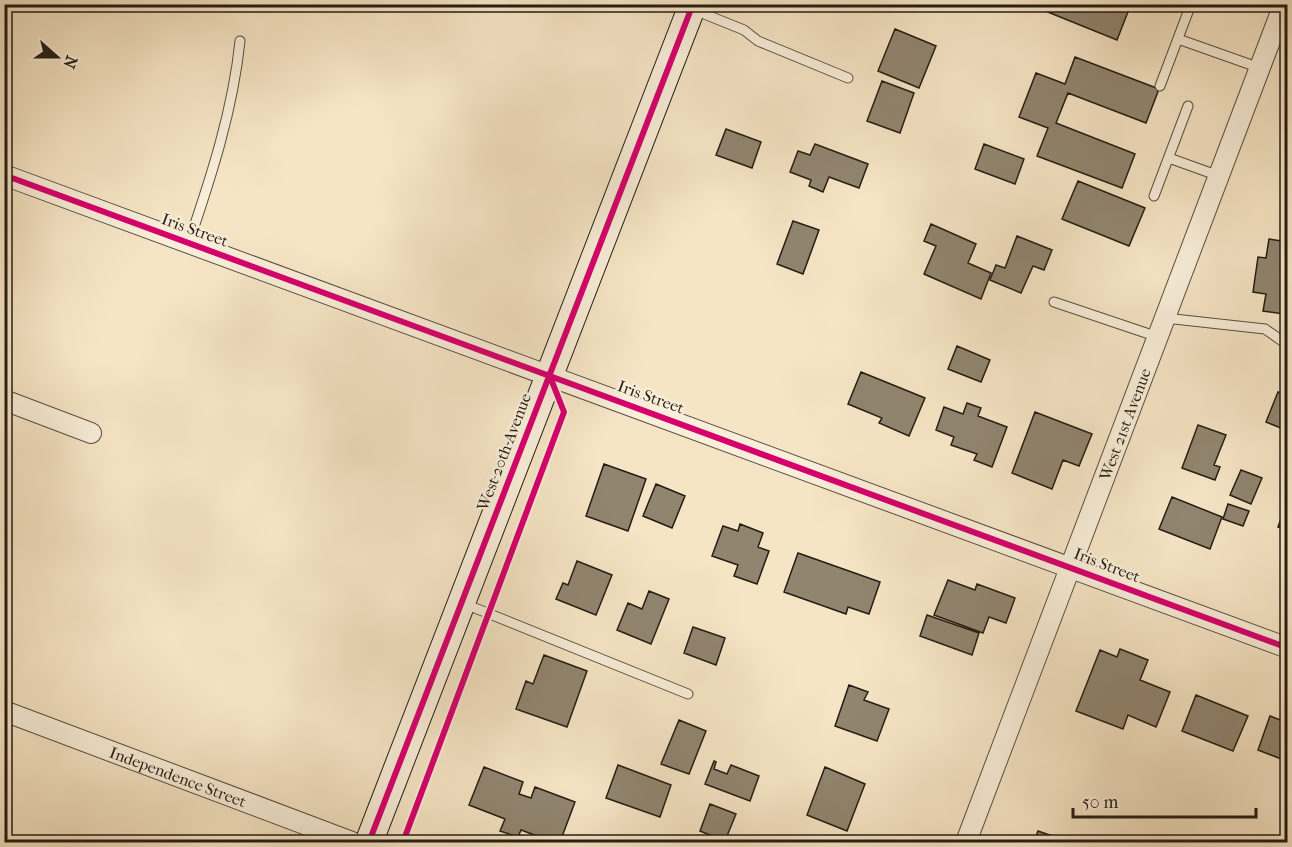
<svg xmlns="http://www.w3.org/2000/svg" width="1292" height="847" font-family="'IM FELL French Canon',serif">
	<style>
		.building { fill: #918570; stroke: #241d13; stroke-width: 1.5 }
		.lines { fill: none; stroke-linecap: round; stroke-linejoin: round }
		.lane-casing { stroke: #584f40; stroke-width: 11 }
		.street-casing { stroke: #584f40; stroke-width: 22 }
		.secondary-casing { stroke: #241d13; stroke-width: 29 }
		.lane { stroke: #f9eed9; stroke-width: 9 }
		.street { stroke: #f9eed9; stroke-width: 20 }
		.secondary { stroke: #f9eed9; stroke-width: 27 }
		.cycleway-casing { stroke: #f9eed9; stroke-width: 10 }
		.cycleway { stroke: #d6006c; stroke-width: 6 }
		.labels { text-anchor: middle; dominant-baseline: central; stroke-width: 4.5; stroke-linejoin: round; paint-order: stroke }
		.street-label { font-size: 16px; fill: #241d13; stroke: #f9eed9 }
	</style>
	<rect width="100%" height="100%" fill="#f6e5c5"/>
	<filter id="stains"><feTurbulence type="fractalNoise" baseFrequency=".00333" numOctaves="4"/><feColorMatrix values="0 0 0 0 .2 0 0 0 0 .09 0 0 0 0 .02 0 0 0 .5 -.17"/></filter>
	<radialGradient id="worn" r=".72"><stop offset=".6" stop-color="#630" stop-opacity="0"/><stop offset="1" stop-color="#630" stop-opacity=".3"/></radialGradient>
	<path class="building" d="M1028,4H1131L1117,40Z
		M895,29L936,46L919,88L878,71Z
		M1075,57L1159,89L1146,123L1068,93L1056,123L1135,154L1122,188L1037,156L1048,128L1019,117L1036,73L1065,84Z
		M882,81L914,93L900,133L867,121Z
		M726,129L761,142L752,168L716,155Z
		M815,144L868,164L859,188L829,177L823,192L809,186L811,180L790,172L798,151L810,155Z
		M984,144L1024,159L1015,184L975,169Z
		M1078,181L1145,208L1129,246L1062,219Z
		M793,221L819,230L803,274L777,264Z
		M931,224L976,244L968,263L991,273L981,299L924,274L936,246L924,241Z
		M1017,236L1052,250L1044,270L1033,266L1021,293L990,280L996,265L1005,268Z
		M1269,239L1288,242V306L1285,305L1284,314L1263,311L1266,294L1253,292L1258,257L1266,258Z
		M957,346L990,360L981,382L948,369Z
		M861,372L925,398L909,436L879,423L882,418L848,404Z
		M1278,392L1288,395V431L1266,422Z
		M967,403L981,408L978,416L1007,427L992,467L974,460L977,454L951,445L954,437L936,430L944,407L963,414Z
		M1035,412L1092,434L1079,466L1063,460L1052,489L1012,473Z
		M1198,425L1226,435L1214,465L1220,467L1215,480L1182,468Z
		M604,464L646,479L628,531L586,516Z
		M1241,470L1262,478L1251,504L1230,495Z
		M656,484L685,496L672,528L643,516Z
		M1172,497L1222,517L1210,549L1159,529Z
		M1228,504L1249,511L1243,526L1223,519Z
		M1286,505L1288,506V530L1278,527Z
		M740,524L763,533L758,547L769,551L757,584L734,576L738,565L712,556L723,526L738,531Z
		M798,553L880,582L869,614L848,607L846,614L784,592Z
		M577,561L612,575L596,615L556,599L563,583L568,585Z
		M948,580L975,590L977,584L1015,598L1006,623L989,617L983,633L934,615Z
		M649,591L669,599L651,644L617,630L628,603L642,609Z
		M927,615L979,633L972,655L920,636Z
		M693,627L725,638L716,665L684,653Z
		M1120,649L1148,660L1140,680L1170,692L1156,727L1128,715L1123,729L1076,711L1100,650L1117,657Z
		M544,655L587,671L567,727L516,709L526,681L533,684Z
		M849,685L868,692L864,700L889,709L877,741L835,726Z
		M1196,695L1248,716L1233,751L1182,731Z
		M1270,716L1288,723V749L1284,760L1258,750Z
		M679,720L706,731L689,774L661,764Z
		M714,761L716,762L714,769L727,774L731,765L759,776L750,801L705,784Z
		M618,765L671,785L660,817L606,798Z
		M484,767L523,782L519,794L531,798L535,787L575,802L560,842H553L521,830L518,837L500,831L505,819L469,805Z
		M825,767L865,784L847,831L807,815Z
		M710,804L736,814L725,841L700,831Z
		M1038,831L1070,842H1034Z"/>
	<g class="lines">
		<g class="lane-casing">
			<path id="lane" d="M692,9L744,30L758,41L848,78
				M1178,39L1260,68
				M1160,86L1191,4
				M1169,158L1219,176
				M1154,196L1188,106
				M189,242C211,177 233,110 240,41
				M1054,302L1158,337
				M1165,318L1265,329L1288,345
				M465,604L688,694"/>
		</g>
		<g class="street-casing">
			<g id="street">
				<path d="M4,175L1288,648"/>
				<path d="M4,400L91,433"/>
				<path id="s1" d="M4,711L352,842"/>
				<path id="s2" d="M966,842L1284,4"/>
			</g>
		</g>
		<g class="secondary-casing">
			<path id="secondary" d="M369,842L693,4"/>
		</g>
		<use href="#lane" class="lane"/>
		<use href="#street" class="street"/>
		<use href="#secondary" class="secondary"/>
		<g class="cycleway-casing">
			<path id="cycleway" d="M4,175L1288,648
				M369,842L693,4
				M403,842L564,412L549,374"/>
		</g>
		<use href="#cycleway" class="cycleway"/>
	</g>
	<g class="labels">
		<g class="street-label">
			<text transform="translate(195 230) rotate(20)">Iris Street</text>
			<text transform="translate(651 397) rotate(20)">Iris Street</text>
			<text stroke="none"><textPath href="#s2" startOffset="447">West 21st Avenue</textPath></text>
			<text transform="translate(504 452) rotate(-69)">West 20th Avenue</text>
			<text transform="translate(1107 565) rotate(21)">Iris Street</text>
			<text stroke="none"><textPath href="#s1" startOffset="186">Independence Street</textPath></text>
		</g>
	</g>
	<rect width="1292" height="847" fill="none" stroke="#f6e5c5" stroke-width="24"/>
	<rect x="6" y="6" width="1280" height="835" fill="none" stroke="#241d13" stroke-width="3"/>
	<rect x="12" y="12" width="1268" height="823" fill="none" stroke="#241d13" stroke-width="1.5"/>
	<g transform="translate(57 57) rotate(111)" stroke="#f9eed9" stroke-width="4.5" paint-order="stroke">
	<path d="M0-4.5L10 22L0 15L-10 22Z" fill="#241d13"/>
	<text y="-9" font-size="16" font-weight="bold" text-anchor="middle" fill="#241d13">N</text>
	</g>
	<path d="M1073 808v9h183v-9" fill="none" stroke="#241d13" stroke-width="3"/>
	<text x="1082" y="808" font-size="18" fill="#241d13" stroke="#f9eed9" stroke-width="4.5" paint-order="stroke">50 m</text>
	<rect width="100%" height="100%" filter="url(#stains)"/>
	<rect width="100%" height="100%" fill="url(#worn)"/>
</svg>
